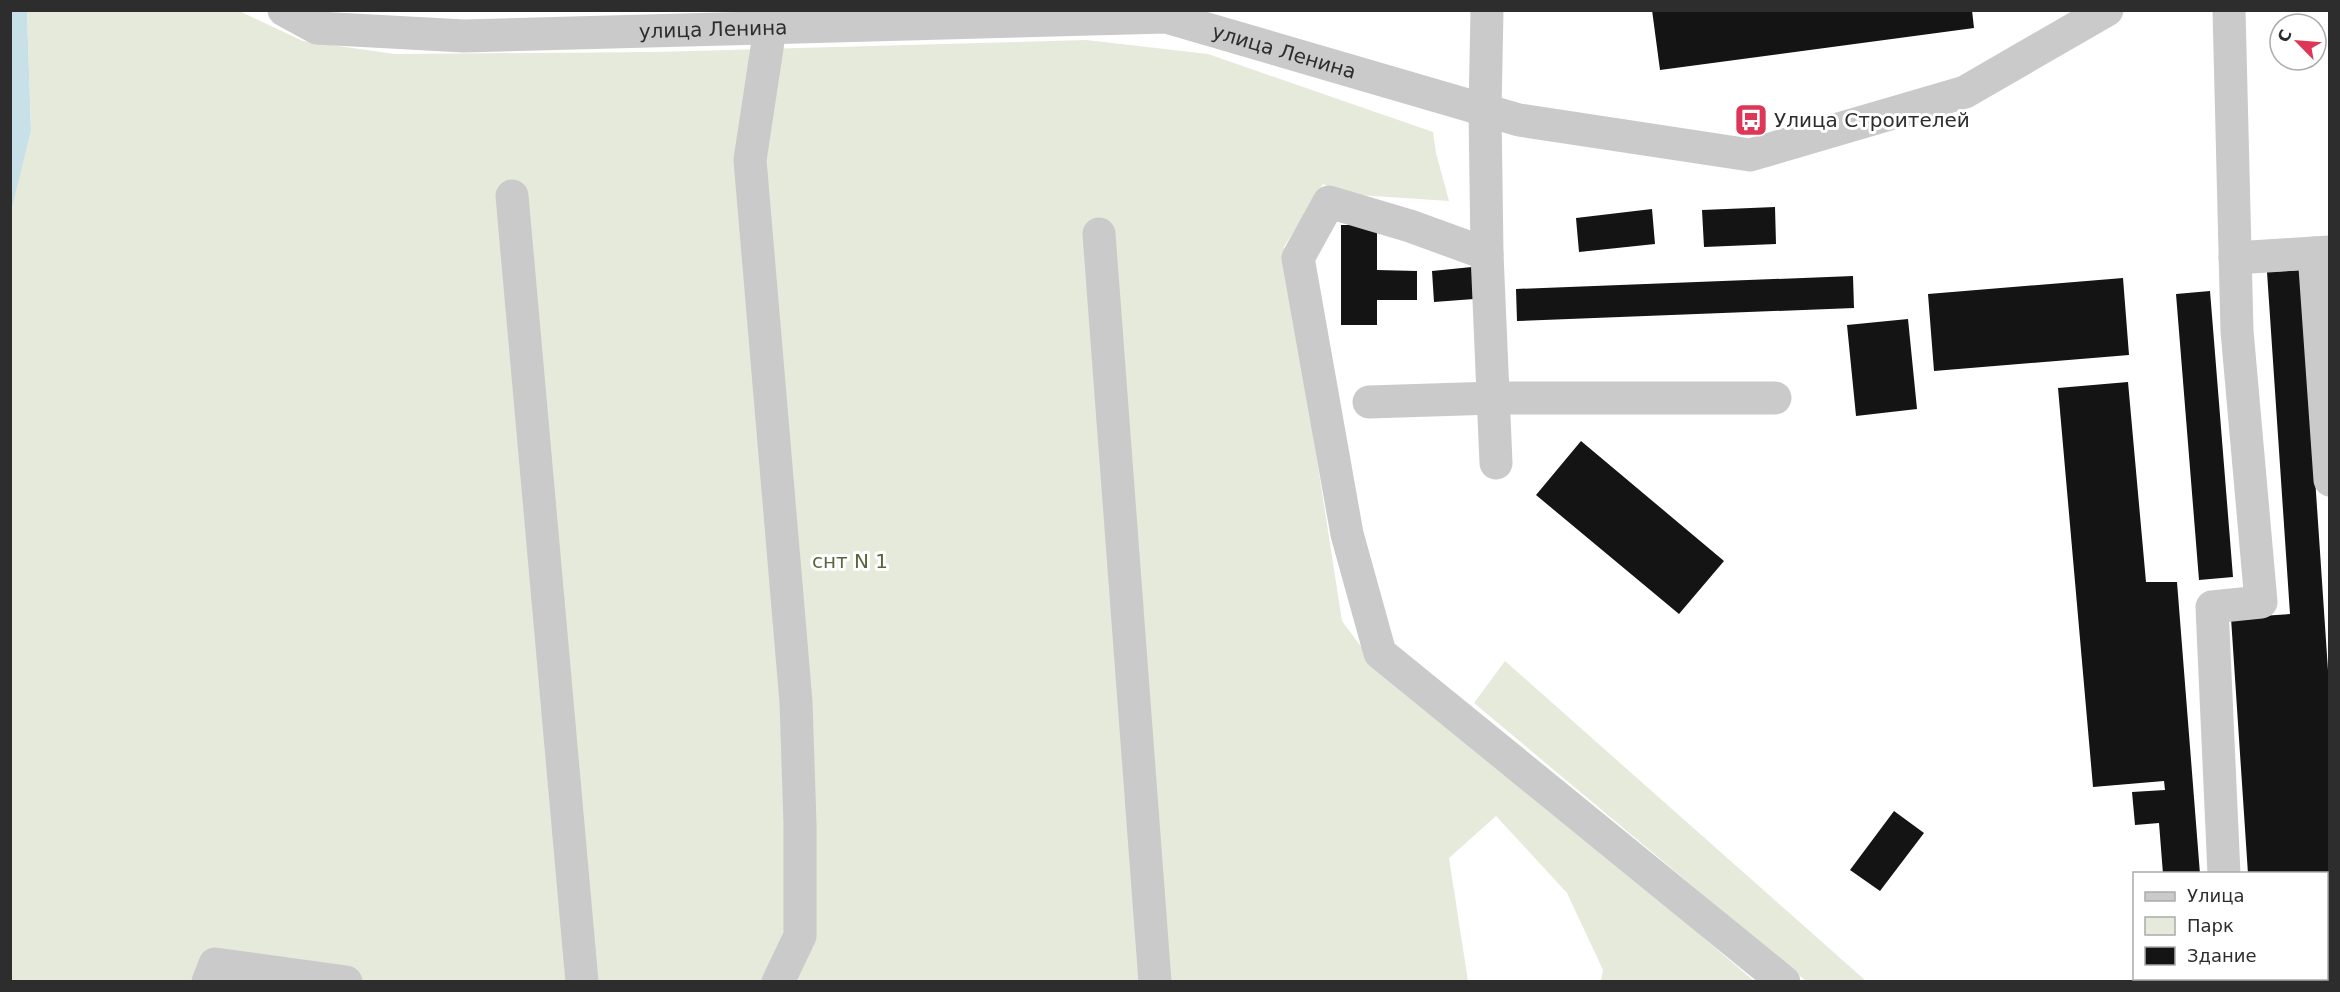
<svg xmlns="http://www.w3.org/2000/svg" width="2340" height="992" font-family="'DejaVu Sans',sans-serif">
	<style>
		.green { fill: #e5eadb }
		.water { fill: #c8e1e9 }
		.building { fill: #141414 }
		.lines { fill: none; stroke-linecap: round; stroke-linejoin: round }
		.minor { stroke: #cacaca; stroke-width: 33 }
		.labels { text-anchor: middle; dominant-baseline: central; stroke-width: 6; stroke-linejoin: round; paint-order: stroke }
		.street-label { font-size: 20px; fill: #2d2d2d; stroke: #fff }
		.poi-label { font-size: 20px; fill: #2d2d2d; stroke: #fff; text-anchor: start }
		.park-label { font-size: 20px; fill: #55673d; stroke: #fff }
	</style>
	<rect width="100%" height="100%" fill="#fff"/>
	<path class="green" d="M27,10L239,11L303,41L395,54L654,52L1086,40L1208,54L1433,132L1436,153L1449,201L1344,194L1323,184L1284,247L1342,621L1371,660L1537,795L1754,981H1601L1603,970L1567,893L1496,816L1449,858L1468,981L11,982L10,211L31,131Z
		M1505,661L1866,981H1806L1474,703Z"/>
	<path class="water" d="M11,10L27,11L31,131L11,211Z"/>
	<path class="building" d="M1652,10H1972L1974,28L1660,70Z
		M1775,207L1776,244L1704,247L1702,210Z
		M1652,209L1655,244L1579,252L1576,218Z
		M1341,225H1377V270L1417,271V300H1377V325H1341Z
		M1472,267L1474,299L1434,302L1432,271Z
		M2301,270L2330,700V982H2255L2254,978H2326V874H2248L2231,618L2290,614L2267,272Z
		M1853,276L1854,308L1517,321L1516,289Z
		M2123,278L2129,355L1934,371L1928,294Z
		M2210,291L2233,577L2199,580L2176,294Z
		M1908,319L1917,409L1856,416L1847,325Z
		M2128,382L2146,582H2177L2200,874H2163L2159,823L2135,825L2132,792L2165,790L2164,781L2093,787L2058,388Z
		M1581,441L1724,561L1679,614L1536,495Z
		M1894,811L1924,833L1880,891L1850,870Z
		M2171,978H2209V982H2172Z"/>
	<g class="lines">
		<g class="minor">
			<path id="s1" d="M284,10L317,28L464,36L1166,17L1519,120L1750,155L1965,92L2107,10"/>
			<path d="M1487,10L1485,110L1487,254L1410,226L1329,202L1298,258L1347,534L1380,653L1784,982"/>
			<path d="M770,28L750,160L796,702L800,824V936L778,982"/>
			<path d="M512,196L582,982"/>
			<path d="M1099,234L1155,982"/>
			<path d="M2330,252L2314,253L2330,480"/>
			<path d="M1487,254L1496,463"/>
			<path d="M2235,258L2314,253"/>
			<path d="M1369,402L1494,398H1775"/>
			<path d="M2224,874L2212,607L2261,602L2237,331L2229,10"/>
			<path d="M2229,978V982"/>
			<path d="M208,982L215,964L346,982"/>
		</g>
	</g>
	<defs>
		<g id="bus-square" transform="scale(1.725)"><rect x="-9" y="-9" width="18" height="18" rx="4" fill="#dd3657" stroke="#fff"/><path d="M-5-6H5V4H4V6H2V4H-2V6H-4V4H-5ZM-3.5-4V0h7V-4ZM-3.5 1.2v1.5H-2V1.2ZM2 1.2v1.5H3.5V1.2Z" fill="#fff"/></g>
	</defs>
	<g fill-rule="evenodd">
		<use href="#bus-square" x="1751" y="120"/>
	</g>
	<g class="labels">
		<g class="street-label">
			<text stroke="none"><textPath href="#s1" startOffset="434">улица Ленина</textPath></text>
			<text stroke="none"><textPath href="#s1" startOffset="1010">улица Ленина</textPath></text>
		</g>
		<g class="poi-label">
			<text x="1774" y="120">Улица Строителей</text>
		</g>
		<g class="park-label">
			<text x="850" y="561">снт N 1</text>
		</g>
	</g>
	<rect width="2340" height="992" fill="none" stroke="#2d2d2d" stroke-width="24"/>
	<rect x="2133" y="872" width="195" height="108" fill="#ffffff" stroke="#ababab" stroke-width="1.5"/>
	<rect x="2145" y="892" width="30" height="9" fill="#cacaca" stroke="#ababab" stroke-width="1.5"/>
	<text x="2187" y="902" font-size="18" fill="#2d2d2d">Улица</text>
	<rect x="2145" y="917" width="30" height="18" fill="#e5eadb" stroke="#ababab" stroke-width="1.5"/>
	<text x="2187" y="932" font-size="18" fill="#2d2d2d">Парк</text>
	<rect x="2145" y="947" width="30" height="18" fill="#141414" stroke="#ababab" stroke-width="1.5"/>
	<text x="2187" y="962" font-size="18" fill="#2d2d2d">Здание</text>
	<g transform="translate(2298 42) rotate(295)"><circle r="28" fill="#ffffff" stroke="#ababab" stroke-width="1.5"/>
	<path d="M0-4.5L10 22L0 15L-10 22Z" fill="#dd3657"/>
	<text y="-9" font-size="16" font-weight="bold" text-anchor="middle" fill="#2d2d2d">С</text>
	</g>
</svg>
